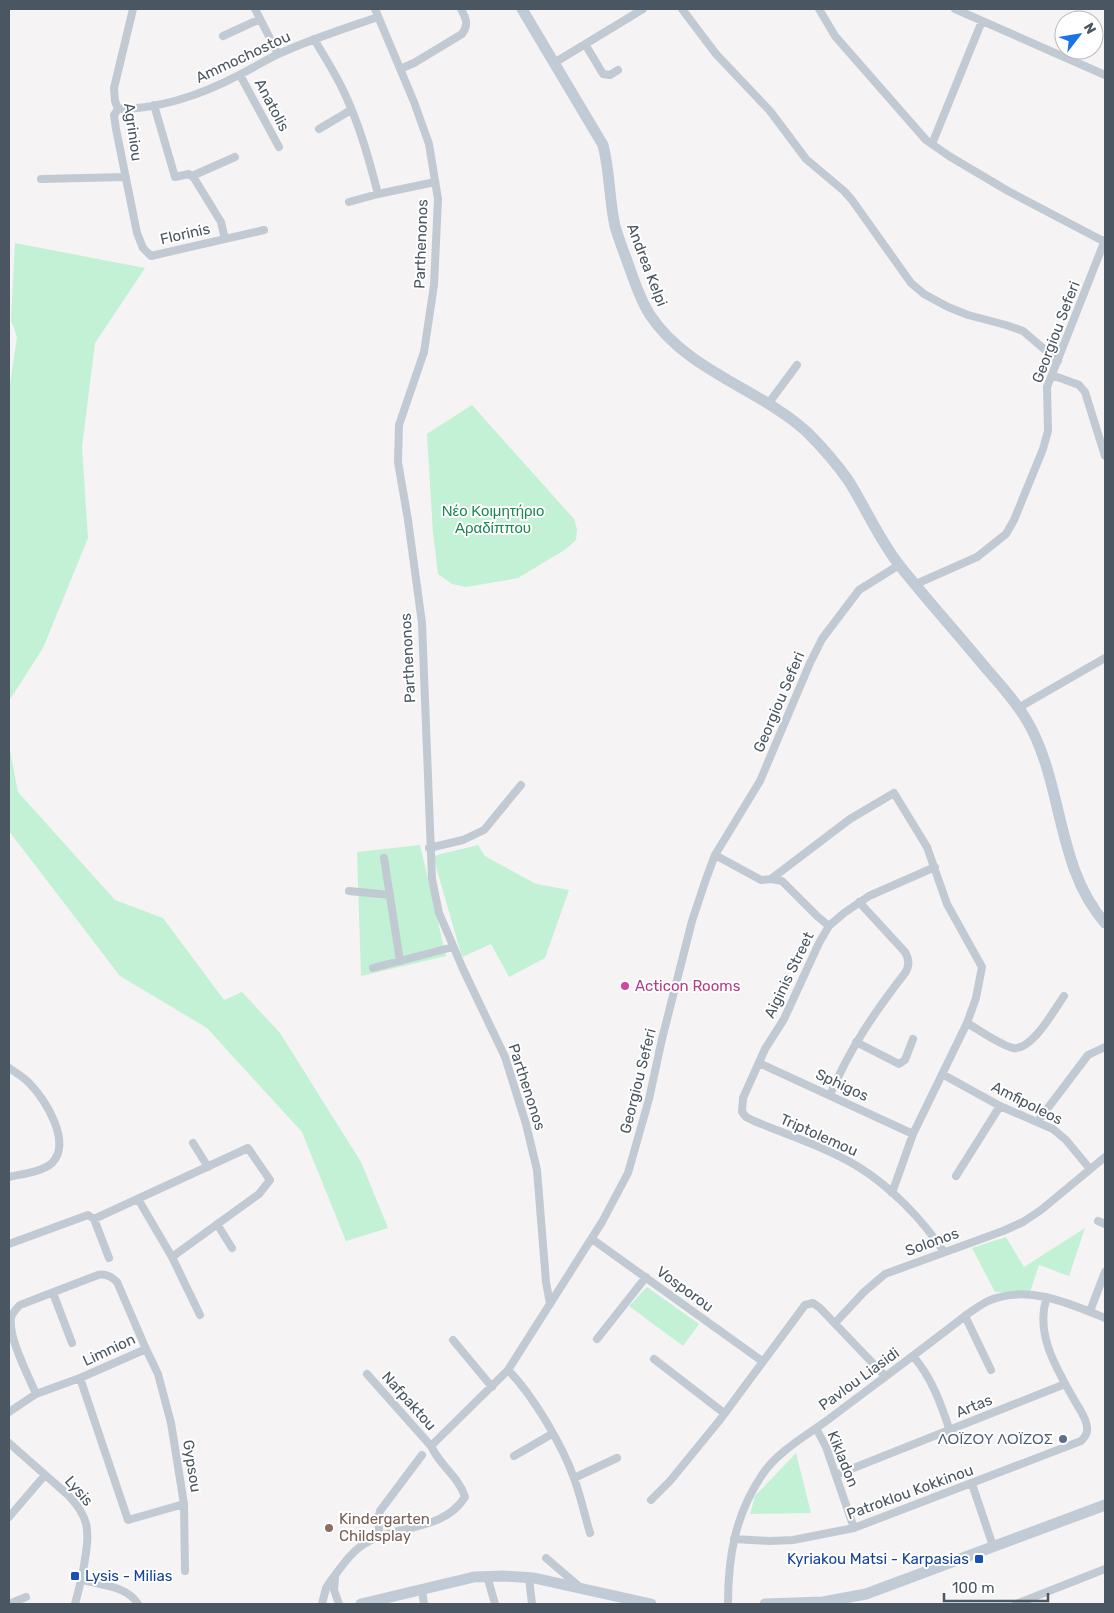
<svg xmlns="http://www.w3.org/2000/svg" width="1114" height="1613" font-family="Rubik,sans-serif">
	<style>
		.green { fill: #c3f1d5 }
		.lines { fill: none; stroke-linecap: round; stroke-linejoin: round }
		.street { stroke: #c1cad2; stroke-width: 8 }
		.secondary { stroke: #c1cbd6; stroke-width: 11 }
		.hotel-dot { fill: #d1479c; stroke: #fff; stroke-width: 2 }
		.service-dot { fill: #5c6f8a; stroke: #fff; stroke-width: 2 }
		.education-dot { fill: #8d6e63; stroke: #fff; stroke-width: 2 }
		.transit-dot { fill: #1a4fb4; stroke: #fff; stroke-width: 2 }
		.labels { text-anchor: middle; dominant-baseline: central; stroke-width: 4; stroke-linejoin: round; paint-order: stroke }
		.street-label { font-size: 15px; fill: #4a5661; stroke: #fff }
		.park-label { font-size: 15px; fill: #17864f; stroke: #fff }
		.hotel-label { font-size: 15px; fill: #b23c85; stroke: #fff; text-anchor: start }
		.service-label { font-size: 15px; fill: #4e5e75; stroke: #fff; text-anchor: end }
		.education-label { font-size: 15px; fill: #785e54; stroke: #fff; text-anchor: start }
		.transit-label { font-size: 15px; fill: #164399; stroke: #fff; text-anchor: end }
	</style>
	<rect width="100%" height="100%" fill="#f5f3f3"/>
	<path class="green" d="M15,243L145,268L95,343L82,447L88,538L43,648L9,701V391L17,337L11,320Z
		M472,405L574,519L577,529L576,540L566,549L518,578L466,587L452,584L438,574L433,533L427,434Z
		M9,745L18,792L115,900L163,918L224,1000L242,992L280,1033L361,1162L388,1228L346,1241L302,1132L207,1028L120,976L9,831Z
		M420,845L446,956L361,976L357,852Z
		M478,845L485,856L536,884L569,890L545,958L509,977L491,944L462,957L433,856Z
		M1085,1228L1069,1276L1039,1265L1030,1292H995L972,1248L1006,1237L1024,1267Z
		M647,1287L699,1324L683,1346L629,1306Z
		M796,1453L811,1513L750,1514L755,1496Z"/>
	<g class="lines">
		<path class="street" d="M255,9L278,54
			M375,9L414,102L429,144L438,199L434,285L424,352L399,425L398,462L408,520L422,623L432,879L439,913L463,969L505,1057L526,1124L537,1170L546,1282L550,1304
			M682,9L716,54L770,111L806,159L844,191L852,200L911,283L924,294L948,307L968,315L1006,325L1023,331L1058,361
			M819,9L835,36L926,140L949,156L1008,191L1105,242
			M955,9L1105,75
			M223,36L260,19
			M314,39C324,56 335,73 343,90C359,123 369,159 378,194
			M585,44L603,74L610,75L618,70
			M554,63L643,9
			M400,69L414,63L462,34C469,25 466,18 461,9
			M240,75L279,147
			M154,105L175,177L189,174L194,178L221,222L225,239
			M118,109C161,109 201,95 239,75C254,68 268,58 283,52C314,38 346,28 378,17
			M118,109L114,115L116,129L137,233L143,248L151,256L264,230
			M118,109L115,101L114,88L133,9
			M319,129L351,110
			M932,144L982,21
			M192,176L235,157
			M41,179L126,177
			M349,202L378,194L435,182
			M1052,375L1079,385L1085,392L1105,456
			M768,404L797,365
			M916,584L977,557L1006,534L1014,520L1043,449L1048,431L1047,387L1105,240
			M1018,708L1105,658
			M429,848L463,840L484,830L521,785
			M715,855L761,880L771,879L782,881L817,916L829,926
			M384,858L400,961
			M935,867L869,896L844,913L829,926L819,943L784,1019L765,1049L743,1098L742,1112L746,1117L754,1121C788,1135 825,1147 857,1166C890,1186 923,1220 944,1252
			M771,879L850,819L894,793L927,847L947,904L982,967L976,998L967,1023L913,1134L892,1193
			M349,891L390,895
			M373,968L453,947
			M967,1023C979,1030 1000,1045 1013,1048C1032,1051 1054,1010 1064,996
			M856,1042L899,1064L905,1060L913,1039
			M759,1063L913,1134
			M9,1068C16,1073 24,1077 30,1084C46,1100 72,1143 52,1163C42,1172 22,1174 9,1177
			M942,1074L1000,1106L1053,1129L1066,1140L1090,1169
			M830,1095C850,1048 874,1013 905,973C910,966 909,959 905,952L859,902
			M1038,1121L1088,1055L1105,1047
			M193,1143L208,1167
			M956,1176L1000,1106
			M138,1199L172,1257L200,1315
			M94,1219L248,1148L270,1180L259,1194L172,1257
			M1098,1221L1105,1224
			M217,1224L232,1248
			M592,1239L762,1361
			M9,1244L88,1215L94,1219L109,1258
			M53,1293L72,1343
			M1090,1311L1105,1272
			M965,1316L991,1370
			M835,1323L864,1292L885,1274L1003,1231L1023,1222L1041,1210L1105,1157
			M597,1339L646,1277
			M453,1340L492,1387
			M146,1349L158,1374L171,1423L184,1504L185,1571
			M913,1356C932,1378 941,1404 950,1431
			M654,1359L724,1413
			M508,1370C533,1395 564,1448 575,1481C581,1498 585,1516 590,1533
			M80,1378L128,1520L184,1504
			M9,1412L36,1394L80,1378L146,1349L117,1282C112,1277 106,1273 98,1275L20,1305C16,1309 12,1313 11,1318C8,1337 28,1375 36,1394
			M816,1428L826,1447L854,1528
			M9,1443L68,1495C89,1517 90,1530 85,1559C83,1574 79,1589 75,1604
			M431,1446L508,1370L602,1222L628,1173L649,1099L662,1039L692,921L706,879L715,855L760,781L810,663L822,639L859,590L899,565
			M514,1456L552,1434
			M836,1475L1065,1384
			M574,1478L617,1458
			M972,1484L993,1546
			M651,1500L670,1481L719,1421L805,1305L813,1303L820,1308L885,1376
			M9,1517L45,1475
			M380,1536L378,1521L380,1511L422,1455
			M734,1539L770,1541L793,1540L854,1528L1081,1441C1085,1437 1088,1433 1087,1428C1087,1419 1080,1410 1076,1403C1058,1371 1034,1334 1047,1297
			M546,1558L581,1588
			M487,1576L495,1604
			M335,1578L334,1590L339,1604
			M529,1578L532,1604
			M82,1580C101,1585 127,1586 138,1604
			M422,1590L424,1604
			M9,1604L26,1597
			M322,1604L326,1588L330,1582C340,1569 351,1551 366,1543C397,1524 443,1532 465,1497C459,1477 440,1466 431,1446L367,1374
			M728,1604C728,1557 735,1515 762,1475C778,1451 806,1436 829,1419C874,1385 920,1351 965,1316C972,1311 980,1305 988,1301C1027,1284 1069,1303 1105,1318
			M1016,1604L1105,1569"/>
		<path class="secondary" d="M522,9L603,145C610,172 609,199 615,226C618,237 622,247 626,258C633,277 639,298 650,315C688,372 759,388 807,432C822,447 836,463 848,480C866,508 879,540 900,566C927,600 956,632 984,666C999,683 1014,699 1026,719C1064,782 1055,866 1105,923
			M361,1604L474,1577L503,1576L534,1578L651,1604
			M765,1604L823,1602L866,1594L1105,1505"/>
	</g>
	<circle class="hotel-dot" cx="625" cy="986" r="5"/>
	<circle class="service-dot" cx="1063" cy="1439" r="5"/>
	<circle class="education-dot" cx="329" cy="1528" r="5"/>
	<g class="transit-dot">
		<rect x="974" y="1554" width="10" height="10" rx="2.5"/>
		<rect x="70" y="1571" width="10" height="10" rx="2.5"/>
	</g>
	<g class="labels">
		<g class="street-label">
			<text transform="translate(243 57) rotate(-25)">Ammochostou</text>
			<text transform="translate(272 105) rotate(62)">Anatolis</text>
			<text transform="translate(133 132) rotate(82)">Agriniou</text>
			<text transform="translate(185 234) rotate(-13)">Florinis</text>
			<text transform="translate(421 244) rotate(-88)">Parthenonos</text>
			<text transform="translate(647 265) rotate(69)">Andrea Kelpi</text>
			<text transform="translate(1056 332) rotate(-69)">Georgiou Seferi</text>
			<text transform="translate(408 658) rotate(-93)">Parthenonos</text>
			<text transform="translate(779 702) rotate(-67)">Georgiou Seferi</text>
			<text transform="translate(789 975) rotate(-64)">Aiginis Street</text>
			<text transform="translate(638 1081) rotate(-76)">Georgiou Seferi</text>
			<text transform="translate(842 1085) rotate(25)">Sphigos</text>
			<text transform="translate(527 1087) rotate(72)">Parthenonos</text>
			<text transform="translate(1027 1103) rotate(27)">Amfipoleos</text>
			<text transform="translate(819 1135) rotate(24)">Triptolemou</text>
			<text transform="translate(932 1242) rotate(-20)">Solonos</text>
			<text transform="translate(685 1289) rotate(36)">Vosporou</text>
			<text transform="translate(109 1350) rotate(-25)">Limnion</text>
			<text transform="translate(859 1379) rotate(-36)">Pavlou Liasidi</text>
			<text transform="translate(409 1401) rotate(48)">Nafpaktou</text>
			<text transform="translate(974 1406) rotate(-22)">Artas</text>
			<text transform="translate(843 1459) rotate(68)">Kikladon</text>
			<text transform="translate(192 1466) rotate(81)">Gypsou</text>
			<text transform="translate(79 1491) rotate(49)">Lysis</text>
			<text transform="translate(910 1492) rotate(-20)">Patroklou Kokkinou</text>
		</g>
		<g class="park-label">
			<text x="493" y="511">Νέο Κοιμητήριο<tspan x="493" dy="17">Αραδίππου</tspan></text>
		</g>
		<g class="hotel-label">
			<text x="635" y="986">Acticon Rooms</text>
		</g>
		<g class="service-label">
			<text x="1053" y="1439">ΛΟΪΖΟΥ ΛΟΪΖΟΣ</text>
		</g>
		<g class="education-label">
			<text x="339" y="1519">Kindergarten<tspan x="339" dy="17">Childsplay</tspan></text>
		</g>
		<g class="transit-label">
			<text x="969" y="1559">Kyriakou Matsi - Karpasias</text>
			<text x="85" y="1576" text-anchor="start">Lysis - Milias</text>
		</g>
	</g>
	<rect width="1114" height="1613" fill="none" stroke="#4a5661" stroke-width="20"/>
	<g transform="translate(1079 35) rotate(59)"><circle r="24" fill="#ffffff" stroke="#b7bbc0"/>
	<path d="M0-4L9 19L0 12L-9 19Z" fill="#1a73e8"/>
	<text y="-8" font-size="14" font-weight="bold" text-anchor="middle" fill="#4a5661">N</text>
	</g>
	<path d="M944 1593v8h104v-8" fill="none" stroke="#4a5661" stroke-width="2.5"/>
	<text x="952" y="1593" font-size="15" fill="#4a5661" stroke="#ffffff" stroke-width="4" paint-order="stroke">100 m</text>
</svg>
